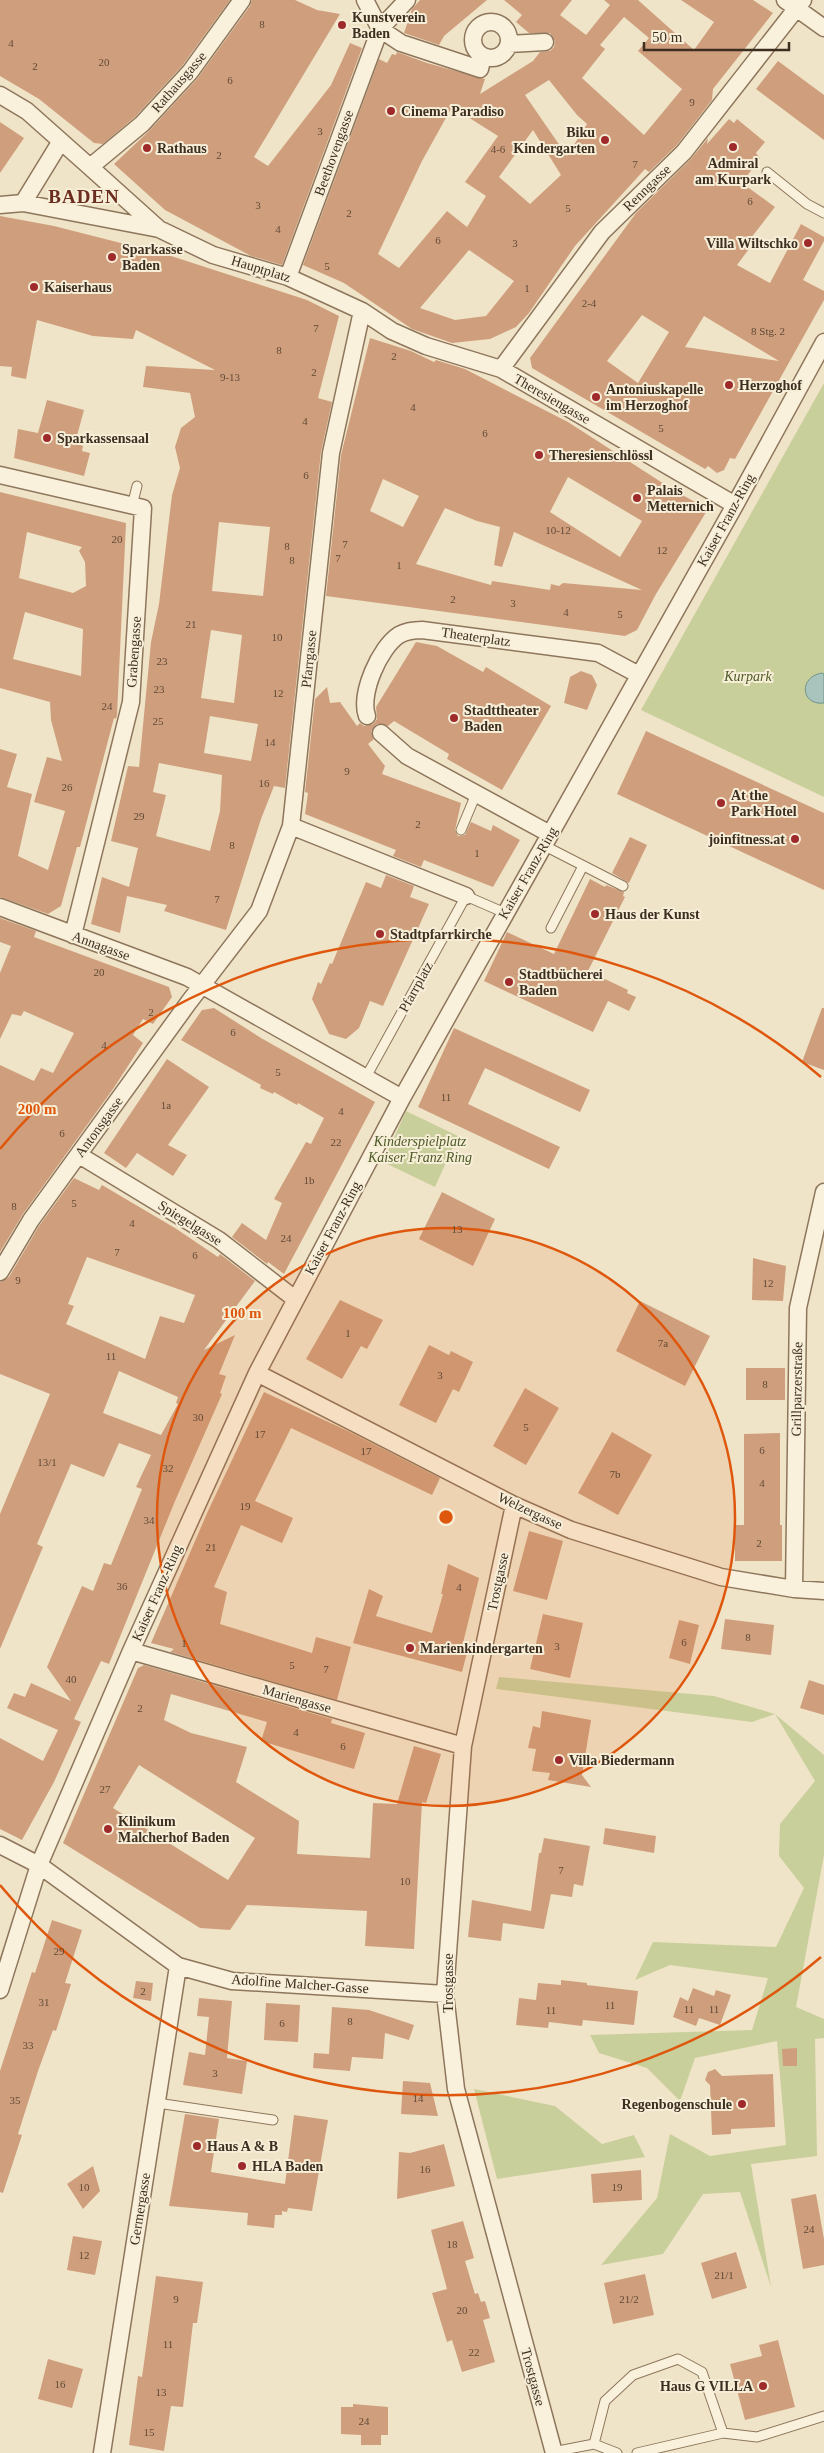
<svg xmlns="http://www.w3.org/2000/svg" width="824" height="2453" font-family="Georgia,serif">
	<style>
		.green { fill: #c9cf9b }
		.water { fill: #a9c4bc; stroke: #6f938a }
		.building { fill: #cf9f7d; fill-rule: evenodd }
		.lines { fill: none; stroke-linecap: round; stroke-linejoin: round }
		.lane-casing { stroke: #8d765c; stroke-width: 11 }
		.street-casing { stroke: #8d765c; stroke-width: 19 }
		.lane { stroke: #faf1dc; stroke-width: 9 }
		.street { stroke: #faf1dc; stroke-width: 16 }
		.ring { fill: none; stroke: #df570d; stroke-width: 2.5 }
		.poi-dot { fill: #9e2a2b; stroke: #f7eed8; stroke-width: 2 }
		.labels { text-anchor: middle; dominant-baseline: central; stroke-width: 4; stroke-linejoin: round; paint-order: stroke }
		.number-label { font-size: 11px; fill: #624a37 }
		.poi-label { font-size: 14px; font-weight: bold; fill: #3d2e20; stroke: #f7eed8; text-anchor: start }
		.street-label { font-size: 14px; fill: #3d2e20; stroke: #f7eed8 }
		.park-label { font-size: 14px; font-style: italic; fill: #4d5a26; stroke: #f7eed8 }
		.district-label { font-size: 19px; font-weight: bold; letter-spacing: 1px; fill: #6b2e1e; stroke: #f7eed8 }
		.centre { fill: #df570d; stroke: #f7eed8; stroke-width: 2.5 }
		.ring-label { font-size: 15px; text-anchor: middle; font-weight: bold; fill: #df570d; stroke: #f7eed8; stroke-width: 4; stroke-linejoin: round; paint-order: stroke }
	</style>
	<rect width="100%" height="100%" fill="#f0e4c8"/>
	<path class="green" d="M824,383V797L641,710Z
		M406,1111L458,1136L435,1187L383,1162Z
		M499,1677L714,1696L775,1714L824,1755V1855L796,2007L824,2019V2038L815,2039L817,2156L751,2164L771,2287L740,2192L703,2194L663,2254L601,2265L657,2198L670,2134L710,2156L786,2145L777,2041L695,2058L680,2101L647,2068L599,2053L590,2035L752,2030L768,1978L670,1965L635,1980L653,1942L776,1947L804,1888L779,1856L780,1824L815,1781L775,1714L752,1722L496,1689Z
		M474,2089L555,2106L602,2144L634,2135L645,2157L497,2179Z"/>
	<path class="water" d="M822,673L824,674V703C801,706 798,677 822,673Z"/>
	<path class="building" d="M0,0H230L182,66L135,117L103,144L94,143L39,99L0,76Z
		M252,0H295L317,10L340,14L254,157L268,166L331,85L350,43L362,48L282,265L251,256L165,210L114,164L149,131L197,79L250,6Z
		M420,0H487L444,36L439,45L404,33L412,9Z
		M504,0H572L560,15L586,35L610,5L604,0H638L694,50L714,22L681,0H753L773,13L713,89L712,100L677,145L649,172L645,169L575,246L529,313L516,327L490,339L452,343L412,329L344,283L303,265L379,59L387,63L392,54L396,55L397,52L427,63L485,79L480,94L533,61L540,52L550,51L554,47L555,41L550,33H529L516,22L522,15ZM624,17L649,38L638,51L682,89L644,135L582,78L605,49L600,45ZM549,80L577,115L587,124L567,156L525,95ZM452,107L498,136L465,182L486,196L467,227L447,211L399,268L378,254L422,161ZM533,130L561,175L530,204L499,177ZM469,250L514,281L486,316L455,320L420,308Z
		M778,61L824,95V140L756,89Z
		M729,119L734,123L737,119L765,142L756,153L760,158L742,183L775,207L751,238L755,241L737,265L770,283L801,224L824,237V241L803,280L824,291V300L735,459L730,458L724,470L717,473L708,466L705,469L532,368L530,358L636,213L691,159L708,138L707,144ZM642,315L669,332L638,383L607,361ZM704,316L779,361L685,347Z
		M0,122L24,138L0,173Z
		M0,216L54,226L168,255L307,300L339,316L318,398L332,402L321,452L285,788L274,786L261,819L226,930L164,911L167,905L127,896L120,933L91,924L102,877L129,887L138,848L111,841L128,766L139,767L151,642L159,604L172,495L180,468L175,447L181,428L195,417L190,393L143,387L146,366L215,370L136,330L133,339L93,336L37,320L26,379L11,376L12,367L0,366ZM219,522L270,527L263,596L212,591ZM211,630L242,635L234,703L201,698ZM210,716L258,724L251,761L204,753ZM159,763L222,775L220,811L210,851L156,836L166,795L153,792Z
		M370,338L411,351L434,362L436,360L465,369L568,422L675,491L708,509L656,594L637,630L625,636L326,596L341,455ZM568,477L642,521L620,557L550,512ZM383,479L419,496L403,527L370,511ZM445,508L477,521L500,527L494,565L502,567L514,532L642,590L563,583L559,586L551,584L550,590L492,581L491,585L416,564Z
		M47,400L84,410L75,443L83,446L82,451L90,453L84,476L14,458L18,429L38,433Z
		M0,492L126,523L117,715L116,719L114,718L80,847H77L61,906L48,914L0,897V749L17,754L7,787L32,794L18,856L48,870L65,811L34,802L47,757L62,761L51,720L50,702L0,688ZM27,532L82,547L79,551L85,562L86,586L73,593L19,578ZM25,612L83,629L81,676L13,659Z
		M416,642L437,646L483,672L486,667L551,706L502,790L447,759L449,754L394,721L388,726L377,724L371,731L374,739L368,744L385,766L382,774L461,803L455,830L458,836L465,835L471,822L491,831L493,825L520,840L493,887L424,860L421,867L393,856L396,850L305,814L308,793L305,792L315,699L327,687L330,703L340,702L357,726L360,723L364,726L373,724L377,719L376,707Z
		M581,671L592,675L597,685L587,710L564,703L570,677Z
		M646,731L824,813V890L617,794Z
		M630,837L647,845L629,883L612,873Z
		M386,875L414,886L410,897L429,904L383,1006L370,1001L359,1028L346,1039L329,1034L312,999L318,982L321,984L330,963L332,964L366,882L381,888Z
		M590,879L605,887L606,885L624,892L623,896L625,897L588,971L628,990L627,993L636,997L629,1011L608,1001L593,1032L484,981L507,932L554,954Z
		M0,918L36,931L34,937L169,987L172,997L153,1024L143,1019L133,1035L143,1043L113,1089L23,1214L0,1252V1065L34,1081L41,1068L53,1073L74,1033L24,1011L21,1016L12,1014L0,1039V973L11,946L0,942Z
		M214,1008L261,1038L375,1102L284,1274L268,1262L267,1264L232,1237L242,1223L266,1240L282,1203L274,1199L306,1142L311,1144L324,1118L298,1103L297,1105L274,1092L273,1094L260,1088L261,1085L181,1040L202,1010Z
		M822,1008H824V1070L802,1062Z
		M454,1028L590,1090L580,1112L485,1068L468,1104L560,1147L549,1169L418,1107Z
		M167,1059L209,1087L168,1145L187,1155L173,1176L137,1153L126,1168L104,1153Z
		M74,1178L99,1190L102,1185L175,1228L218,1257L220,1254L255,1281L204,1350L235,1335L219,1374L226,1376L220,1393L222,1394L175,1501L109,1664L101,1661L74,1719L81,1722L54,1782L22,1840L0,1829V1738L43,1761L58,1730L7,1708L14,1693L25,1697L31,1683L71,1701L47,1667L82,1586L93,1591L104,1563L111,1565L142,1489L136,1487L151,1455L119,1443L104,1477L71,1464L37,1544L43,1547L0,1649V1514L50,1394L0,1374V1282L9,1277L39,1226ZM87,1257L195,1295L184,1323L160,1316L145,1359L66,1324L74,1306L68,1304ZM119,1371L178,1397L176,1403L178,1404L161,1435L103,1413Z
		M442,1192L495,1219L473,1266L419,1239Z
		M753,1258L786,1266L783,1301L752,1300Z
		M340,1300L383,1320L367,1349L361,1346L342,1379L306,1359Z
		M640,1301L710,1336L685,1386L616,1351Z
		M429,1345L449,1355L451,1351L473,1362L459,1392L453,1389L436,1423L399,1405Z
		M746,1368H785V1400H746Z
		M525,1388L559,1408L526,1465L493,1446Z
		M264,1392L350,1432L440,1478L432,1495L291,1428L255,1501L293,1518L282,1543L241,1525L214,1587L227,1592L220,1624L312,1653L316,1637L351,1647L337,1700L170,1652L174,1649L151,1643L208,1511Z
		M612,1432L652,1455L618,1515L578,1493Z
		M780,1433V1525H782V1561H735V1525H744V1434Z
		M529,1531L563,1541L547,1600L513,1591Z
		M448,1564L479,1578L463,1643L469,1645L462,1672L353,1643L369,1589L383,1596L376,1616L432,1633L443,1594H441Z
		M543,1614L583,1623L570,1678L530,1669Z
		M725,1619L774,1625L771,1655L721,1649Z
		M679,1620L699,1625L690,1664L669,1658Z
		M144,1665L332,1719L331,1723L365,1733L354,1769L261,1741L267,1722L171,1694L164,1720L191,1733L247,1747L236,1782L299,1821L297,1854L370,1858L373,1803L397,1804L414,1746L441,1754L426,1803L422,1802L414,1949L365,1946L367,1911L247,1905L230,1930L200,1928L63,1843L138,1668ZM139,1765L255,1838L228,1880L113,1808Z
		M809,1680L824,1685V1715L800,1708Z
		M542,1711L591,1720L582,1775L591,1787L548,1780L550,1773L532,1771L536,1749L528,1748L533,1726L540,1728Z
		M605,1828L656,1836L654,1853L603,1844Z
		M544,1838L590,1846L583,1886L574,1884L572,1897L551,1894L544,1929L503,1923L501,1941L468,1937L472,1900L531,1911L539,1853H541Z
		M52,1920L82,1930L65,1983L71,1984L56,2031L53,2030L38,2071L18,2134L22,2135L3,2193L0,2192V2071L32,1972L35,1973Z
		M561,1980L587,1983V1985L638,1991L634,2025L583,2020L582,2026L549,2022L548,2028L516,2025L519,1998L536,2000L538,1983L561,1985Z
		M136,1981L153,1983L151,2001L133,1998Z
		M693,1988L714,1996L716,1990L731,1995L720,2025L699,2018L696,2026L673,2017L680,1997L688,2001Z
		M199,1998L232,2001L227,2058L247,2061L242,2094L183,2085L189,2052L205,2055L209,2017L197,2016Z
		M266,2003L300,2005L298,2042L264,2040Z
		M332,2007L369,2010L414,2025L409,2040L385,2033L383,2059L352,2057L350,2071L313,2068L314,2053L329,2054Z
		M797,2048V2066H783L782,2049Z
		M715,2069L722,2076L773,2074L775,2127L731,2129V2134L712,2135L710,2085L705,2080L708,2072Z
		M403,2081L430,2083L438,2116L401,2114Z
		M185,2114L219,2119L211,2172L285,2184L294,2115L328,2120L312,2211L288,2208L287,2212L282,2211V2215H275L274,2228L247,2225L248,2213L169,2206Z
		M444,2144L455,2186L397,2199L399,2152L410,2153Z
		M93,2166L100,2191L83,2209L67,2184Z
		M641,2170L642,2200L593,2203L591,2174Z
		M816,2194L824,2239V2265L803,2269L791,2199Z
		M463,2221L474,2258L465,2261L475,2294L478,2293L481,2302L485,2301L490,2318L483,2320L495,2362L462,2372L452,2340L447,2342L432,2293L447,2289L431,2230Z
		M73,2236L102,2241L95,2275L67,2270Z
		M736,2252L747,2288L712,2299L701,2263Z
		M645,2274L654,2315L613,2324L604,2283Z
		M156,2276L203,2282L197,2323H193L183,2407L171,2406L164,2451L129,2445L138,2376L142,2377Z
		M778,2340L795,2407L745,2420L730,2364L762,2356L759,2345Z
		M48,2359L83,2369L72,2408L38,2399Z
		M353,2404L388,2407V2435H381V2445H361V2435L341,2434V2407H353Z"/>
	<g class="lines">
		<g class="lane-casing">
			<path id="lane" d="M767,172L807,204L824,213
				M132,506L137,486
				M461,830L476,794
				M543,845L623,886
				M551,928L583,866
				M366,1077L466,896L505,913
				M157,2103L273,2120
				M594,2444L617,2453
				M553,2452L594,2444L605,2401L633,2375L678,2359L702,2372L723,2433
				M637,2453L723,2433L757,2437L824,2416"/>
		</g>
		<g class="street-casing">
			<path id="street" d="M407,0L380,29L401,43L480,69L483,56
				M785,0L824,28
				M473 40a18 18 0 1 1 36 0a18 18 0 1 1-36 0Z
				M509,44L545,42
				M0,95L27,111L90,167
				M23,203L61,141
				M0,205L23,203L159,229L213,255L288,277L362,311L392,331L426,346L501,369L735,505
				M159,229L90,167L142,124L190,72L242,0
				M288,277L380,29L365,0
				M501,369L602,232L684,152L803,0
				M0,475L143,508L131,702L73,935
				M367,716C359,694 380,647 399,635C406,631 414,630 422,630L598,653L639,675
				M381,733L407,756L550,834
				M291,826L466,896
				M0,907L187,977L402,1098
				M79,1155L219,1240L295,1299
				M0,1272L31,1220L189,1002L259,911L291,826L331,453L362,311
				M257,1373L514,1505L571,1530L721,1577L794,1589L824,1591
				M514,1505L463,1746L445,1994L456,2089L554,2453
				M794,1589L798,1308L824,1192
				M131,1651L463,1746
				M0,1845L39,1865L178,1966L232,1981L445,1994
				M0,1990L39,1865L131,1651L257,1373L402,1098L735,505L824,342
				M102,2453L178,1966"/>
		</g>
		<use href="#lane" class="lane"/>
		<use href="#street" class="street"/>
	</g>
	<circle cx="446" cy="1517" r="289" fill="#df570d" fill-opacity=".12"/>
	<g class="ring">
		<circle cx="446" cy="1517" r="289"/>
		<path d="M821 1957A578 578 0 0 1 0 1885M0 1149A578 578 0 0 1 821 1077"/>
	</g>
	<g class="poi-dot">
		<circle cx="342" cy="25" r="5"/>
		<circle cx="391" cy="111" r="5"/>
		<circle cx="605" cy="140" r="5"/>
		<circle cx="733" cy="147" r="5"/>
		<circle cx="147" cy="148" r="5"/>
		<circle cx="808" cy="243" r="5"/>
		<circle cx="112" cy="257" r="5"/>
		<circle cx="34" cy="287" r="5"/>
		<circle cx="729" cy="385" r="5"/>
		<circle cx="596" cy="397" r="5"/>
		<circle cx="47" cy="438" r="5"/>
		<circle cx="539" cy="455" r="5"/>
		<circle cx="637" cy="498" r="5"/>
		<circle cx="454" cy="718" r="5"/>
		<circle cx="721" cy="803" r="5"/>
		<circle cx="795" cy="839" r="5"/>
		<circle cx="595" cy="914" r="5"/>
		<circle cx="380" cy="934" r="5"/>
		<circle cx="509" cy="982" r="5"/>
		<circle cx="410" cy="1648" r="5"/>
		<circle cx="559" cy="1760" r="5"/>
		<circle cx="108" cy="1829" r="5"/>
		<circle cx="742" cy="2104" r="5"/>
		<circle cx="197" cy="2146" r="5"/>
		<circle cx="242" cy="2166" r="5"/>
		<circle cx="763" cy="2386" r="5"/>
	</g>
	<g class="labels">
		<g class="number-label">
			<text x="262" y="24">8</text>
			<text x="11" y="43">4</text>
			<text x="104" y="62">20</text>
			<text x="35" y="66">2</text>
			<text x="230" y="80">6</text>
			<text x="692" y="102">9</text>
			<text x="320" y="131">3</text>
			<text x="498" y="149">4-6</text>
			<text x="219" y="155">2</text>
			<text x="635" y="164">7</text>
			<text x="750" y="201">6</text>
			<text x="258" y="205">3</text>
			<text x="568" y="208">5</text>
			<text x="349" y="213">2</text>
			<text x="278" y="229">4</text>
			<text x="438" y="240">6</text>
			<text x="515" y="243">3</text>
			<text x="327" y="266">5</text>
			<text x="527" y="288">1</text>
			<text x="589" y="303">2-4</text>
			<text x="316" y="328">7</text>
			<text x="768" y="331">8 Stg. 2</text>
			<text x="279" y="350">8</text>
			<text x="394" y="356">2</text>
			<text x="314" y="372">2</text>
			<text x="230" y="377">9-13</text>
			<text x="413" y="407">4</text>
			<text x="305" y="421">4</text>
			<text x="661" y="428">5</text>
			<text x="485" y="433">6</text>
			<text x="306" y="475">6</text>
			<text x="558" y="530">10-12</text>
			<text x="117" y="539">20</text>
			<text x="345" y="544">7</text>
			<text x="287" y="546">8</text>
			<text x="662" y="550">12</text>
			<text x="338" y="558">7</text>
			<text x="292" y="560">8</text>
			<text x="399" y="565">1</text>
			<text x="453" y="599">2</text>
			<text x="513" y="603">3</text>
			<text x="566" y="612">4</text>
			<text x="620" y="614">5</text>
			<text x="191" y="624">21</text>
			<text x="277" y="637">10</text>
			<text x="162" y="661">23</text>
			<text x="159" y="689">23</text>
			<text x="278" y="693">12</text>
			<text x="107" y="706">24</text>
			<text x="158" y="721">25</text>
			<text x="270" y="742">14</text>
			<text x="347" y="771">9</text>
			<text x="264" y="783">16</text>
			<text x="67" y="787">26</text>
			<text x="139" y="816">29</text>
			<text x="418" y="824">2</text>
			<text x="232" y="845">8</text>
			<text x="477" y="853">1</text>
			<text x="217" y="899">7</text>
			<text x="99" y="972">20</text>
			<text x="151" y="1012">2</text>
			<text x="233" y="1032">6</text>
			<text x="104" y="1045">4</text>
			<text x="278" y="1072">5</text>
			<text x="446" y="1097">11</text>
			<text x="166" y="1105">1a</text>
			<text x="341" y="1111">4</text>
			<text x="62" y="1133">6</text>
			<text x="336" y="1142">22</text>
			<text x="309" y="1180">1b</text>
			<text x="74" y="1203">5</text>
			<text x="14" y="1206">8</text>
			<text x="132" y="1223">4</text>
			<text x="457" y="1229">13</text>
			<text x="286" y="1238">24</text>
			<text x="117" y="1252">7</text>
			<text x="195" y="1255">6</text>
			<text x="18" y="1280">9</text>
			<text x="768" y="1283">12</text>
			<text x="348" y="1333">1</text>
			<text x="663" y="1343">7a</text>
			<text x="111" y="1356">11</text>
			<text x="440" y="1375">3</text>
			<text x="765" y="1384">8</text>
			<text x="198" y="1417">30</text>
			<text x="526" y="1427">5</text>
			<text x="260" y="1434">17</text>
			<text x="762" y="1450">6</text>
			<text x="366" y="1451">17</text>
			<text x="47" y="1462">13/1</text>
			<text x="168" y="1468">32</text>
			<text x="615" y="1474">7b</text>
			<text x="762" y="1483">4</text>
			<text x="245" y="1506">19</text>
			<text x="149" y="1520">34</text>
			<text x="759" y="1543">2</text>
			<text x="211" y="1547">21</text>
			<text x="122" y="1586">36</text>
			<text x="459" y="1587">4</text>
			<text x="748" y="1637">8</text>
			<text x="684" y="1642">6</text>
			<text x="184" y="1643">1</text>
			<text x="557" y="1646">3</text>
			<text x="292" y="1665">5</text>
			<text x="326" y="1669">7</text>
			<text x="71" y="1679">40</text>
			<text x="140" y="1708">2</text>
			<text x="296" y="1732">4</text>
			<text x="343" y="1746">6</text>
			<text x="105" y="1789">27</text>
			<text x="561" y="1870">7</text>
			<text x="405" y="1881">10</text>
			<text x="59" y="1951">29</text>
			<text x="143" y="1991">2</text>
			<text x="44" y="2002">31</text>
			<text x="610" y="2005">11</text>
			<text x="689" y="2009">11</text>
			<text x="714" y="2009">11</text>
			<text x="551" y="2010">11</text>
			<text x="350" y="2021">8</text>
			<text x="282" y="2023">6</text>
			<text x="28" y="2045">33</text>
			<text x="215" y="2073">3</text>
			<text x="418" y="2098">14</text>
			<text x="15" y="2100">35</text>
			<text x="425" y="2169">16</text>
			<text x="84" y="2187">10</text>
			<text x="617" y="2187">19</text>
			<text x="809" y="2229">24</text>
			<text x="452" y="2244">18</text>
			<text x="84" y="2255">12</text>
			<text x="724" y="2275">21/1</text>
			<text x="176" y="2299">9</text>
			<text x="629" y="2299">21/2</text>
			<text x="462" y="2310">20</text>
			<text x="168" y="2344">11</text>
			<text x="474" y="2352">22</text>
			<text x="60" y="2384">16</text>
			<text x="161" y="2392">13</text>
			<text x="364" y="2421">24</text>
			<text x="149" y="2432">15</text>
		</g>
		<g class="poi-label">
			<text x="352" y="17">Kunstverein<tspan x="352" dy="16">Baden</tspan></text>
			<text x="401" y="111">Cinema Paradiso</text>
			<text x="595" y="132" text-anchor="end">Biku<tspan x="595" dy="16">Kindergarten</tspan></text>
			<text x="157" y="148">Rathaus</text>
			<text x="733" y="163" text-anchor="middle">Admiral<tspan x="733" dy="16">am Kurpark</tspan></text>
			<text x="798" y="243" text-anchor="end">Villa Wiltschko</text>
			<text x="122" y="249">Sparkasse<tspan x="122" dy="16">Baden</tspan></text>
			<text x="44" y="287">Kaiserhaus</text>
			<text x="739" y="385">Herzoghof</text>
			<text x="606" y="389">Antoniuskapelle<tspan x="606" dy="16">im Herzoghof</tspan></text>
			<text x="57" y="438">Sparkassensaal</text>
			<text x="549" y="455">Theresienschlössl</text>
			<text x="647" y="490">Palais<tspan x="647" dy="16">Metternich</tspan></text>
			<text x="464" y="710">Stadttheater<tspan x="464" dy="16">Baden</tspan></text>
			<text x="731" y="795">At the<tspan x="731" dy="16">Park Hotel</tspan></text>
			<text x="785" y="839" text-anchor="end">joinfitness.at</text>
			<text x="605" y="914">Haus der Kunst</text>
			<text x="390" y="934">Stadtpfarrkirche</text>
			<text x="519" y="974">Stadtbücherei<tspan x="519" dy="16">Baden</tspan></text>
			<text x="420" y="1648">Marienkindergarten</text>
			<text x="569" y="1760">Villa Biedermann</text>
			<text x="118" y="1821">Klinikum<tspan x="118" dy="16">Malcherhof Baden</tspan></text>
			<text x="732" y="2104" text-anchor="end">Regenbogenschule</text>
			<text x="207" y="2146">Haus A &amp; B</text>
			<text x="252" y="2166">HLA Baden</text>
			<text x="753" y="2386" text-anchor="end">Haus G VILLA</text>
		</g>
		<g class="street-label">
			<text transform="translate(179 82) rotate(-49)">Rathausgasse</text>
			<text transform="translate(334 153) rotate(-70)">Beethovengasse</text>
			<text transform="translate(647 188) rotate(-44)">Renngasse</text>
			<text transform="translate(261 269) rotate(17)">Hauptplatz</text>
			<text transform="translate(552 399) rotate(30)">Theresiengasse</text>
			<text transform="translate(726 520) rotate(-61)">Kaiser Franz-Ring</text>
			<text transform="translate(476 637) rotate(8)">Theaterplatz</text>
			<text transform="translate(134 652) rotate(-86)">Grabengasse</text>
			<text transform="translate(309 659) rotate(-84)">Pfarrgasse</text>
			<text transform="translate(528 873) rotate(-60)">Kaiser Franz-Ring</text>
			<text transform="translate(101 946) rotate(20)">Annagasse</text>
			<text transform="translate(416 987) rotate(-61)">Pfarrplatz</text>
			<text transform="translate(99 1127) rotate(-54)">Antonsgasse</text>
			<text transform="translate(190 1223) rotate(32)">Spiegelgasse</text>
			<text transform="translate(333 1228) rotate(-62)">Kaiser Franz-Ring</text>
			<text transform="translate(797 1389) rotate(-89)">Grillparzerstraße</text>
			<text transform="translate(530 1511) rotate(25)">Welzergasse</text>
			<text transform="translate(498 1582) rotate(-78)">Trostgasse</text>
			<text transform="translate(157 1593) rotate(-66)">Kaiser Franz-Ring</text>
			<text transform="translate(297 1699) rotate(16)">Mariengasse</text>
			<text transform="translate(448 1983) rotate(-90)">Trostgasse</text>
			<text transform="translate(300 1984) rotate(4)">Adolfine Malcher-Gasse</text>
			<text transform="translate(140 2209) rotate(-81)">Germergasse</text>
			<text transform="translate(533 2377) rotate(75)">Trostgasse</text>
		</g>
		<g class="park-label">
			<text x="748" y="676">Kurpark</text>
			<text x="420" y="1141">Kinderspielplatz<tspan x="420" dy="16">Kaiser Franz Ring</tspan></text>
		</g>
		<g class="district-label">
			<text x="84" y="196">BADEN</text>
		</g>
	</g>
	<circle cx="446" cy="1517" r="8" class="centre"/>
	<g class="ring-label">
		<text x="37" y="1114">200 m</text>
		<text x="242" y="1318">100 m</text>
	</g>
	<path d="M644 42v8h145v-8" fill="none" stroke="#3d2e20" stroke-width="2.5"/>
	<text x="652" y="42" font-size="15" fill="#3d2e20" stroke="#f7eed8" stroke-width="4" paint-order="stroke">50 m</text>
</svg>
